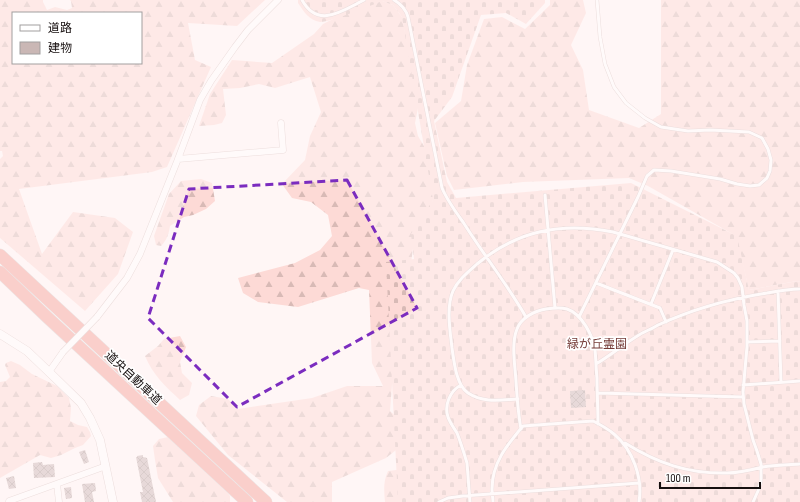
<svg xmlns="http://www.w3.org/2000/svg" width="800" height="502" font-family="'Sofia Sans Condensed','Noto Sans JP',sans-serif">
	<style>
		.forest { fill: url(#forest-firs); fill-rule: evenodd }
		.cemetery { fill: url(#cemetery-stones) }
		.building { fill: url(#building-cross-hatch) }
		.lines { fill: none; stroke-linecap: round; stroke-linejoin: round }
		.service-casing { stroke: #d6c2c0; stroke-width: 4 }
		.minor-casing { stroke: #d6c2c0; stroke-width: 7 }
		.tertiary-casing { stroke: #d6c2c0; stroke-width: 9 }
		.motorway-casing { stroke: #d5d4d4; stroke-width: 13 }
		.service { stroke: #fff; stroke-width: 3 }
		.minor { stroke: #fff; stroke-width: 6 }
		.tertiary { stroke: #fff; stroke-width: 8 }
		.motorway { stroke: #f4a097; stroke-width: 12 }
		.minor-bridge-casing { stroke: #d6c2c0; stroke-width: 7; stroke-linecap: butt }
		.minor-bridge { stroke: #fff; stroke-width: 6 }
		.marked { fill: none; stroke: #7b2cbf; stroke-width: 3; stroke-dasharray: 8 5; stroke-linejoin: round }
		.labels { text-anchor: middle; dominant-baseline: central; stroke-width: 3.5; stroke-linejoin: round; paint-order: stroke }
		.park-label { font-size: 12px; fill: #743b37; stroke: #fff }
		.street-label { font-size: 12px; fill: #160f0f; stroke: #fff }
	</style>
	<defs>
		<pattern id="forest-firs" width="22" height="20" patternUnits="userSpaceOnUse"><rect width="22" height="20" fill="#fddad6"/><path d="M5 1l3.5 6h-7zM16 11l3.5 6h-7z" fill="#d8bab6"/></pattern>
		<pattern id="cemetery-stones" width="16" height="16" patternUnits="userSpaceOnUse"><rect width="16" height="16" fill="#fddad6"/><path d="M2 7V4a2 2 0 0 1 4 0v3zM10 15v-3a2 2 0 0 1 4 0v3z" fill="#d8bab6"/></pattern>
		<pattern id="building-cross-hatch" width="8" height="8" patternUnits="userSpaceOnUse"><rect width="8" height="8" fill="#cab7b5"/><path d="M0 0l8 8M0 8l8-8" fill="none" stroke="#ad9c9a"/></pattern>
	</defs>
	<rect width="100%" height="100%" fill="#fff6f5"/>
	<path class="forest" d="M0,0H43V2L47,10L55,7L67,10L72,8L71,1L70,0H265L237,26L188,23L195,60L211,67L167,167L152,172L19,189L42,254L73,212L115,218L133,232L118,274L85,311L0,238V159L3,156L2,151H0ZM13,13H141V63H13Z
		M380,0L393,5L402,17L419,103L415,123L418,136L424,146L436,189L430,212L415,234L411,263L395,365L392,385L390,411L411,431L406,442L386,458L332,482V502H287L228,455L196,416L199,405L211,396L228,399L238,409L312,398L347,386H383L372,363L369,290L359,288L298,307L258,302L243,293L238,278L295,263L320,250L332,236L328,215L311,202L292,198L282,184L305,160L310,136L321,112L310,77L275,88L259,84L240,88L223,89L226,115L222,123L214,125L199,126L210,94L232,60L272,63L314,34L323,24L357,7Z
		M550,0H583L586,13L571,45L583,70L589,110L639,128L661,114V0H800V282L797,281L749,290L736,236L648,186L629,178L523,182L454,190L447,176L435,123L461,101L467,65L484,19L502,17L525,29L550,5Z
		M201,179L212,183L215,201L206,209L193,215L184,217L170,226C169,233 167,240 161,246L156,245L154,236L169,194L181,181Z
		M180,336L186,347L180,362L182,373L192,383L189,395L180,400C165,386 153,375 145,356L158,346L164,339Z
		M11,361L20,365L32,374L57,386L69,398L71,408L70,421L78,425L87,427L90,432L91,436L83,445L75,448L61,455L51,458L40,455L0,478V382L6,381L10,377L5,365L6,363Z
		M168,437L226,490L230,496V502H173L158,478L155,460L153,446L159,439Z
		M404,469L401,502H385C384,491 383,482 388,471Z"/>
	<path class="cemetery" d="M298,0H545V3L526,24L506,13L481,15L452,97L434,121L447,182L456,198L631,183L737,236L749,290L797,281L800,282V502H398L386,262L414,259L411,234L433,200L402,17L393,5L382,1C372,5 328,23 320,22C309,20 304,12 298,3Z"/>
	<path class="building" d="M585,390L586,407L571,408L570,391Z
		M85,450L89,462L84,464L79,452Z
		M143,455V457L147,458L156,502H142L140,492H143L136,457H137V456Z
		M42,462L43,465L54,464L55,477L34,478L33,463Z
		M14,476L16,488L9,489L6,478Z
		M95,483L96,491L92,492L94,502H85L82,484Z
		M71,487L72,498L66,499L64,488Z"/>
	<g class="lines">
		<g class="service-casing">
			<path id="service" d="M302,0C318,29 342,11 364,0
				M394,0C401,4 406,10 408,17L442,188C447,200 455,211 463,222C483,254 507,284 526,317
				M545,195L555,308
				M596,283L660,308L666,322
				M778,291L781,382
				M651,304L673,250
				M579,317L638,197L647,176L654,170L671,171L720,179L737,184L750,186L759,185L767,178L770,171L771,160L768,149L762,138L749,132L710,130L688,131L661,127L645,118L626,103L614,87L605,64L600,37L597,0
				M747,342L780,341
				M596,364C611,355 624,344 639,335C645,331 652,329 658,325C693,309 728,299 767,293C778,291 789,289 800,289
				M461,385C450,391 444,405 448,417C450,423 454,428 457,433C461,443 464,453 467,463L470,502
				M743,385L800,381
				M598,393L743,397
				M518,399C500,400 483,403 468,393C456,385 454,361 452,348C450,331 446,307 453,291C458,280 468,272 477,264C518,230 562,222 613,232L717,262L734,273L738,278L742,287L744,305L747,321V347L743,392L744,404L753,440L757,451L761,464V481L758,491L753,502
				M521,429C518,413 517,397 516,381C515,365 511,344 517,329C521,318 534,311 546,309C553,308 560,307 567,309C582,314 593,336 595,350C596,359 596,369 597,378C597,393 598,408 598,424
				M625,443C657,463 688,474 727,473C739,473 751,470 763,467C775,465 788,465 800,464
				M439,502L448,498L463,496L639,483
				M493,502C493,498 492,494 492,489C492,463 507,445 523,426L593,421C601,425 608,429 614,434C633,450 643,478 639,502"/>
		</g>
		<g class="minor-casing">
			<path id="minor" d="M178,159L283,150L281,123
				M97,317L127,278L140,254L178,159L200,100L211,81L235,47L248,30L278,0
				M49,372L63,352
				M57,484L59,502
				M9,502V501L106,466"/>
		</g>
		<g class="tertiary-casing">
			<path id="tertiary" d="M0,334L27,351L49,372L81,403L90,418L100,440L113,502"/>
		</g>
		<g class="motorway-casing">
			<path id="motorway" d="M0,255L266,502
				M0,272L47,317L247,502"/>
		</g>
		<use href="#service" class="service"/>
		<use href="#minor" class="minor"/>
		<use href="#tertiary" class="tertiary"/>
		<use href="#motorway" class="motorway"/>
		<g class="minor-bridge-casing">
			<path id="minor-bridge" d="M63,352L97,317"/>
		</g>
		<use href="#minor-bridge" class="minor-bridge"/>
	</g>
	<path d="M0 0H800V502H0ZM347,180L417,308L237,407L148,318L189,189Z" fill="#fff6f5" fill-opacity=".55" fill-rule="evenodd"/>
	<path class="marked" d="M347,180L417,308L237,407L148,318L189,189Z"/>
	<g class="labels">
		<g class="park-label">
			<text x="597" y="344">緑が丘霊園</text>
		</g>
		<g class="street-label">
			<text transform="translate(133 378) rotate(43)">道央自動車道</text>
		</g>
	</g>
	<rect x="12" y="12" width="130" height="52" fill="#ffffff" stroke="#a29f9f"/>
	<rect x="20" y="25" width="20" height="6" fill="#ffffff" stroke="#a29f9f"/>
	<text x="48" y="32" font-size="12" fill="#160f0f">道路</text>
	<rect x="20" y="42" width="20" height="12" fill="#cab7b5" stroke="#a29f9f"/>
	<text x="48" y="52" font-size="12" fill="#160f0f">建物</text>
	<path d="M660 482v6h100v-6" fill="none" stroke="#160f0f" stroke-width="2"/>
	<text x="666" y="482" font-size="12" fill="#160f0f" stroke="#ffffff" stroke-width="3" paint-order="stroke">100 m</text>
</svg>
